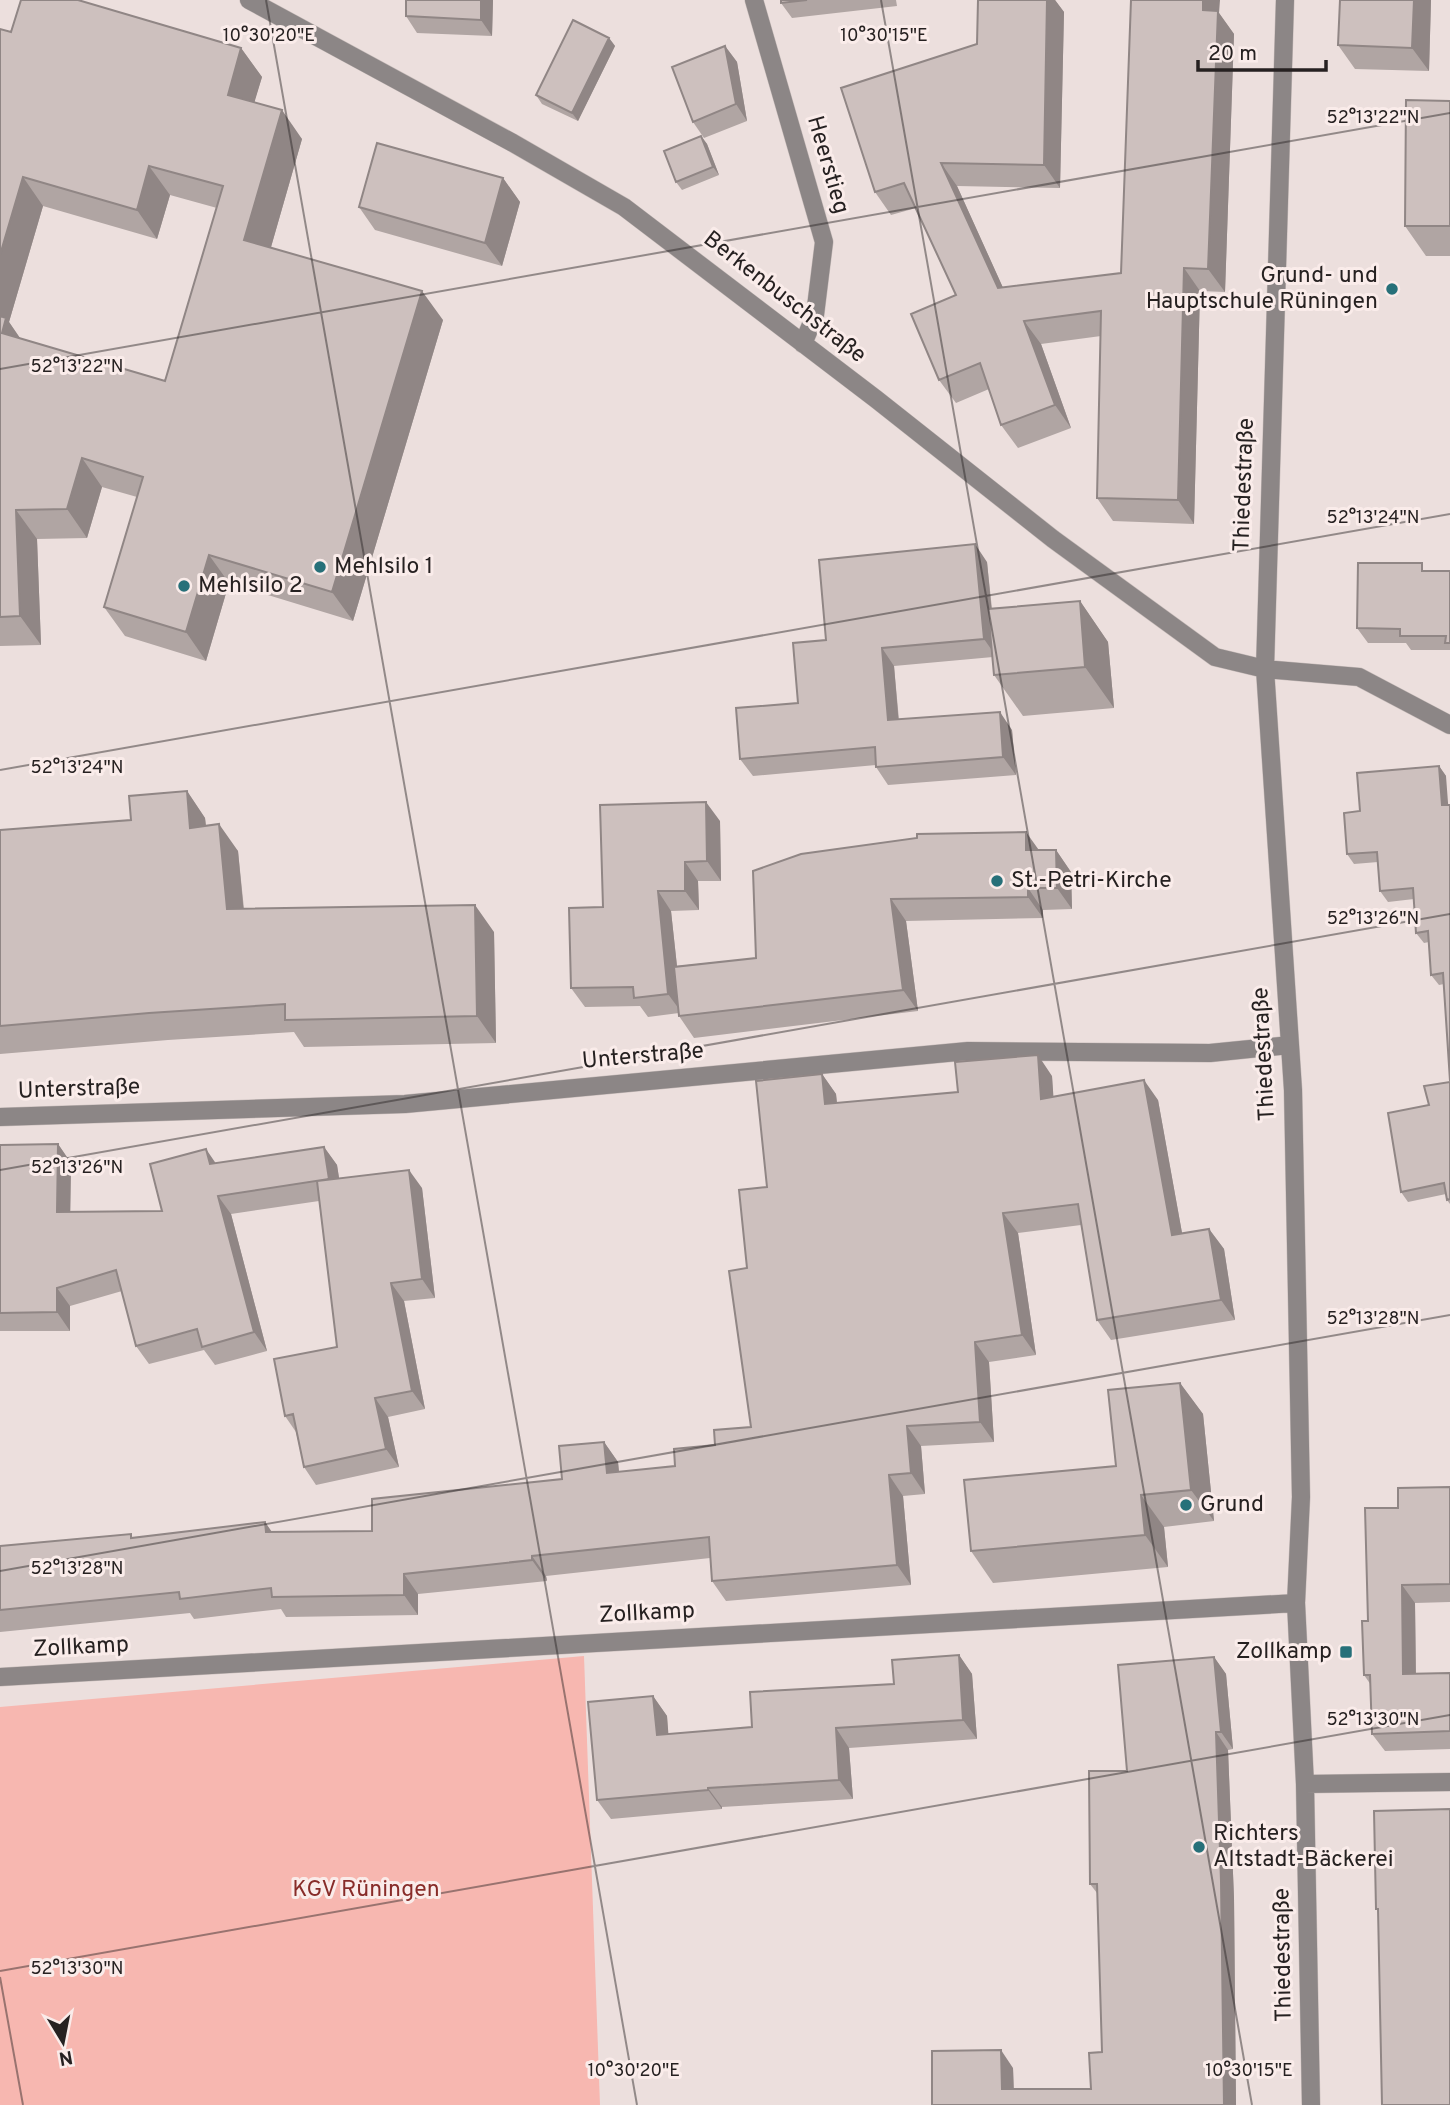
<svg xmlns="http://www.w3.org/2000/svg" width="1450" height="2105" font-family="Overpass,sans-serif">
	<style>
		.green { fill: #f7b7b0 }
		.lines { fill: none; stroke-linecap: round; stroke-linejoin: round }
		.minor-casing { stroke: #c8bdbb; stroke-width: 19 }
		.minor { stroke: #8c8686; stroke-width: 18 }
		.wall { fill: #b0a5a3; fill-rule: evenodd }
		.shaded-wall { fill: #908685 }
		.building { fill: #cdc0be; stroke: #908685; stroke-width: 2 }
		.ticks { fill: none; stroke: #262121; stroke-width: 2; stroke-opacity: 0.45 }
		.poi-dot { fill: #277079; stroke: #faecea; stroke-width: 2.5 }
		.labels { text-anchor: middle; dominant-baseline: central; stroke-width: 6; stroke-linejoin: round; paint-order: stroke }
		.street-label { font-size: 23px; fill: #262121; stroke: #faecea }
		.poi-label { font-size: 23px; fill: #262121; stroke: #faecea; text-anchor: start }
		.park-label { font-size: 23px; fill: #882c29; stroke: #faecea }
		.ticks-label { font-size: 18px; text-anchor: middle; fill: #262121; stroke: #faecea; stroke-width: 6; stroke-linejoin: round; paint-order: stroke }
	</style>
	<rect width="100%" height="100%" fill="#ecdfdd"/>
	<path class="green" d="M584,1656L600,2105H0V1707Z"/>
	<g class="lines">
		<g class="minor-casing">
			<path id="minor" d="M249,0L513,143L624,207L876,399L1053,539L1215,657L1265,669L1359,677L1450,725
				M754,0L824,242L815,315L803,344
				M1285,0L1265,669L1293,1090L1301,1497L1296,1603L1305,1784L1311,2105
				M0,1117L405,1104L968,1051L1210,1053L1290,1045
				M0,1677L1296,1603
				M1305,1784L1450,1782"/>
		</g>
		<use href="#minor" class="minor"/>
	</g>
	<path class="wall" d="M406,0H493L492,36L417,33L406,16Z
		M781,0H896L897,6L792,18L781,3Z
		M978,0H1055L1064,12L1060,188L957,186L1003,288L1121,273L1219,13L1234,34L1225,292L1200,291L1194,524L1113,521L1097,498L1101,336L1041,344L1071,428L1018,448L1001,425L989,389L956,403L939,380L956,295L916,208L891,215L875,192L977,44Z
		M1340,0H1431L1429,71L1355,69L1338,45Z
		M0,29L11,32L241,48L262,77L254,102L302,139L271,247L443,320L353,621L229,583L206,661L125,636L104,607L137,497L102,487L87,538L37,539L41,645L0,646ZM170,195L217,208L165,381L20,338L9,322L43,206L157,239Z
		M609,38L615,46L578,121L542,104L536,95Z
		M725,46L737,62L747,121L704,138L693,122Z
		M1450,101V256H1426L1405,226Z
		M701,136L707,144L719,175L682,190L676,182Z
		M503,178L520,202L502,266L375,230L359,207Z
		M987,562L992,609L1080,601L1108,642L1114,708L1023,716L994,675L993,657L894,666L899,720L1012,730L1016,775L888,785L876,767V765L753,776L740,759L798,703L826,640Z
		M1427,571H1450V650H1411L1406,643H1368L1357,628Z
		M1439,766L1446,776L1444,984L1439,985L1431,975L1429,942L1424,943L1416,933L1414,899L1388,902L1380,891L1378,862L1354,864L1347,854L1360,811Z
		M187,791L205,818L206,826L238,851L244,909L494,932L496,1043L304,1047L294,1032L168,1040L0,1054V830L131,820Z
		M720,821L721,881H698L699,910L671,911L677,966L756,958L753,871L1039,850H1056L1071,872L1072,909L1043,910V918L906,921L918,1011L694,1038L679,1016V1013L648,1017L640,1006L585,1007L571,988L603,907Z
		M822,1074L836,1094L837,1103L958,1092L1052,1076L1053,1097L1158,1100L1182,1233L1209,1229L1224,1249L1235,1320L1111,1340L1097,1320L1081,1225L1018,1233L1036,1355L989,1362L994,1442L921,1446L925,1494L903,1496L911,1585L726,1601L712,1581L710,1558L546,1576L547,1581L418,1594V1615L286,1617L281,1609L194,1619L190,1613L0,1632V1546L133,1538L265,1522L272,1532L372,1531L562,1479L604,1442L618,1462L619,1472L675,1466L751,1427L747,1268L767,1187Z
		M1450,1082V1204L1447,1200L1446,1194L1408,1202L1401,1192L1429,1105Z
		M58,1144L71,1163L70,1212L162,1211L216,1163L324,1147L337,1165L339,1178L422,1188L435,1298L404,1301L425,1409L388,1417L399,1467L316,1485L304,1467L296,1432L285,1416L337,1347L319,1201L231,1214L267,1351L215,1365L204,1350L149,1364L136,1346L122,1291L70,1306V1331H0V1145Z
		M1180,1383L1203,1414L1214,1521L1164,1527L1168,1567L993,1583L971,1551L1116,1466Z
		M1450,1487V1602L1415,1603L1416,1674L1450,1673V1749L1385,1751L1372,1734L1371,1685L1364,1675L1368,1621L1398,1508Z
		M959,1655L972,1674L977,1739L849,1748L853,1799L722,1807V1809L611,1819L597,1800L653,1696L667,1716L668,1734L752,1727L894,1684Z
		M1214,1657L1226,1674L1233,1749L1228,1750L1234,1898L1236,2105H932L1013,2068L1014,2089H1091L1102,2052L1097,1893L1090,1884L1127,1771Z"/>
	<path class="shaded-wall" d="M481,0H493L492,36L481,20Z
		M1047,0H1055L1064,12L1060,188L1044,165Z
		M1203,0H1220L1219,13L1234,34L1225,292L1208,269Z
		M1414,0H1431L1429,71L1412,48Z
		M609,38L615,46L578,121L572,113Z
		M725,46L737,62L747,121L736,104Z
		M241,48L262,77L248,124L228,95Z
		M282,110L302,139L265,268L244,240Z
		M701,136L707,144L719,175L713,167Z
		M941,163L957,186L1014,312L998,288Z
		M149,166L170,195L157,239L137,210Z
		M23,177L43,206L9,322L26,347L0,334V255Z
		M503,178L520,202L502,266L485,243Z
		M1184,268L1200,291L1194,524L1178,500Z
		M422,291L443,320L353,621L332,592Z
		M1024,321L1041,344L1071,428L1055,405Z
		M82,458L102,487L87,538L67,509Z
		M16,510L37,539L41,645L20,616Z
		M975,544L987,562L996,656L984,639Z
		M209,555L229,583L206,661L186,632Z
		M1080,601L1108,642L1114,708L1085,667Z
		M882,648L894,666L900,738L888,720Z
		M1000,712L1012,730L1016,775L1003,757Z
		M1439,766L1446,776L1449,816L1442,805Z
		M187,791L205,818L209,854L190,828Z
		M706,802L720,821L721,881L707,861Z
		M219,824L238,851L246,936L227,909Z
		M1026,832L1041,853L1026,850Z
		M1056,850L1071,872L1072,909L1057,888Z
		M685,862L698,881L699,910L685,891Z
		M1028,888L1043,910V918L1028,897Z
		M658,891L671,911L682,1013L668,994Z
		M891,899L906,921L918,1011L903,990Z
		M475,905L494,932L496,1043L477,1016Z
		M1038,1055L1052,1076L1055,1119L1041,1099Z
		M822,1074L836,1094L839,1124L825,1104Z
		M1144,1080L1158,1100L1186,1255L1172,1235Z
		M58,1144L71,1163L70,1231L57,1212Z
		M324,1147L337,1165L342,1197L329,1179Z
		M206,1149L219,1168L210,1164Z
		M409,1170L422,1188L435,1298L422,1279Z
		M218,1196L231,1214L267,1351L254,1332Z
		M1003,1213L1018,1233L1036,1355L1022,1335Z
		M1209,1229L1224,1249L1235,1320L1221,1300Z
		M391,1283L404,1301L425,1409L412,1391Z
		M57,1288L70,1306V1331L57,1312Z
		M975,1342L989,1362L994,1442L980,1422Z
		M1180,1383L1203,1414L1214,1521L1191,1490Z
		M375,1398L388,1417L399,1467L386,1449Z
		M907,1426L921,1446L925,1494L911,1473Z
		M604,1442L618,1462L621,1493L607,1473Z
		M889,1475L903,1496L911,1585L897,1565Z
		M1141,1495L1164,1527L1168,1567L1145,1535Z
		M265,1522L279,1543L266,1532Z
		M532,1556L546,1576L547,1581L532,1560Z
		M404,1574L418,1594V1615L404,1595Z
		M1402,1585L1415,1603L1416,1692L1403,1674Z
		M959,1655L972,1674L977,1739L963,1720Z
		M1214,1657L1226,1674L1233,1749L1221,1732Z
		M653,1696L667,1716L670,1754L657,1735Z
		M836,1728L849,1748L853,1799L839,1780Z
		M1216,1732L1228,1750L1234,1898L1236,2105H1224Z
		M708,1788L722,1807V1809L708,1790Z
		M1001,2050L1013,2068L1014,2105L1002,2089Z"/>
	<path class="building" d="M21,0H78L241,48L228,95L282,110L244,240L422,291L332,592L209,555L186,632L104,607L143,477L82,458L67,509L16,510L20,616L0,617V316L6,318L2,333L165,381L223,186L149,166L137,210L23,177L0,255V29L11,32Z
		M406,0H481V20L406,16Z
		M781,0H807L781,3Z
		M978,0H1047L1044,165L941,163L998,288L1121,273L1131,0H1203V10L1218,11L1208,269L1184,268L1178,500L1097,498L1101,311L1024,321L1055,405L1001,425L980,363L939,380L911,314L956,295L904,183L875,192L841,88L977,44Z
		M1340,0H1414L1412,48L1338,45Z
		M573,20L609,38L572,113L536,95Z
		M725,46L736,104L693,122L672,67Z
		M1406,100L1450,101V226H1405Z
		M701,136L713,167L676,182L664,151Z
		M377,143L503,178L485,243L359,207Z
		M975,544L984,639L882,648L888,720L1000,712L1003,757L876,767L875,747L740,759L736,708L798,703L793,643L826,640L819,560Z
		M1358,563H1422V571H1450V643H1445L1446,636H1400V629L1357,628Z
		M1080,601L1085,667L994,675L988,609Z
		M1439,766L1442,805H1450V1081L1443,973L1431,975L1428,931L1416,933L1413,888L1380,891L1377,852L1347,854L1344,813L1360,811L1357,773Z
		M187,791L190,828L219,824L227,909L475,905L477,1016L285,1020V1004L149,1013L0,1026V830L131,820L129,796Z
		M706,802L707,861L685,862V891H658L668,994L634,998L633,987L571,988L569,908L603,907L600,805Z
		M1026,832V850H1056L1057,888H1028V897L891,899L903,990L679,1016L674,967L756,958L753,871L801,854L917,838V834Z
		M1038,1055L1041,1099L1144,1080L1172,1235L1209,1229L1221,1300L1097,1320L1078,1204L1003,1213L1022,1335L975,1342L980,1422L907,1426L911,1473L889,1475L897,1565L712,1581L709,1537L532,1556V1560L404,1574V1595L272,1597L271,1588L180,1599L179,1592L0,1610V1546L131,1534V1538L265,1522L266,1532L372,1531V1499L562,1479L559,1446L604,1442L607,1473L675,1466L674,1449L715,1445L714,1430L751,1427L729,1271L747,1268L739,1190L767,1187L756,1081L822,1074L825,1104L958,1092L955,1062Z
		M1450,1082V1199L1447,1200L1444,1183L1401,1192L1388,1113L1429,1105L1424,1086Z
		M58,1144L57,1212L162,1211L150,1164L206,1149L210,1164L324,1147L329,1179L218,1196L254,1332L202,1347L197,1329L136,1346L116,1270L57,1288V1312L0,1313V1145Z
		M409,1170L422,1279L391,1283L412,1391L375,1398L386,1449L304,1467L293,1414L285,1416L274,1359L337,1347L317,1181Z
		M1180,1383L1191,1490L1141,1495L1145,1535L971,1551L964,1480L1116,1466L1108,1390Z
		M1450,1487V1584L1402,1585L1403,1674L1450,1673V1731L1372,1734L1370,1675H1364L1362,1621H1368L1365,1508H1398V1488Z
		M959,1655L963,1720L836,1728L839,1780L708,1788V1790L597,1800L588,1702L653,1696L657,1735L752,1727L750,1692L894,1684L892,1660Z
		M1214,1657L1221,1732H1216L1221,1881L1224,2105H932V2051L1001,2050L1002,2089H1091L1089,2053L1102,2052L1097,1884H1090L1089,1771H1127L1118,1665Z
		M1450,1809V2105H1382L1378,1909H1376L1374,1811Z"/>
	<path class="ticks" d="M266,0L637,2105M881,0L1252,2105M0,369L1450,113M0,770L1450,514M0,1170L1450,914M0,1571L1450,1315M0,1971L1450,1715M0,1977L23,2105"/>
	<g class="poi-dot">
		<circle cx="1392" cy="289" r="7"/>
		<circle cx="320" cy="567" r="7"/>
		<circle cx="184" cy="586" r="7"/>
		<circle cx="997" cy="881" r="7"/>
		<circle cx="1186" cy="1505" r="7"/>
		<rect x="1339" y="1645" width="14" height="14" rx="3.5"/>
		<circle cx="1199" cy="1847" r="7"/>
	</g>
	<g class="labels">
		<g class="street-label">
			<text transform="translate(827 165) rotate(74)">Heerstieg</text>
			<text transform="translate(784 298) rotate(38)">Berkenbuschstraße</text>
			<text transform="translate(1245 485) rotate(-88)">Thiedestraße</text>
			<text transform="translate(1265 1054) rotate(-93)">Thiedestraße</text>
			<text transform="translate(643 1057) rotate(-5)">Unterstraße</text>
			<text transform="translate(79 1090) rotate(-2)">Unterstraße</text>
			<text transform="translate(647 1614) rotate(-3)">Zollkamp</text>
			<text transform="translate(81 1648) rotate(-3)">Zollkamp</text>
			<text transform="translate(1284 1955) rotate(-91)">Thiedestraße</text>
		</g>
		<g class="poi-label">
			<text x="1378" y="276" text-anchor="end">Grund- und<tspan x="1378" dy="26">Hauptschule Rüningen</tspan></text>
			<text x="334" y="567">Mehlsilo 1</text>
			<text x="198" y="586">Mehlsilo 2</text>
			<text x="1011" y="881">St.-Petri-Kirche</text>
			<text x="1200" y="1505">Grund</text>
			<text x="1332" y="1652" text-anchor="end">Zollkamp</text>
			<text x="1213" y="1834">Richters<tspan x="1213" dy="26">Altstadt-Bäckerei</tspan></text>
		</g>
		<g class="park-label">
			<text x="366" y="1890">KGV Rüningen</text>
		</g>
	</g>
	<g class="ticks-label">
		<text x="269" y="41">10°30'20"E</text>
		<text x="884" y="41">10°30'15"E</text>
		<text x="1373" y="123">52°13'22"N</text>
		<text x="77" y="372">52°13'22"N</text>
		<text x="1373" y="523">52°13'24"N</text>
		<text x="77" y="773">52°13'24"N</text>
		<text x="1373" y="924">52°13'26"N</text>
		<text x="77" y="1173">52°13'26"N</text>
		<text x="1373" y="1324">52°13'28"N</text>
		<text x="77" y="1574">52°13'28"N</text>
		<text x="1373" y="1725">52°13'30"N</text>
		<text x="77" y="1974">52°13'30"N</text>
		<text x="634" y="2076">10°30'20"E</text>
		<text x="1249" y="2076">10°30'15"E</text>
	</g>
	<g transform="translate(63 2042) rotate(170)" stroke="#faecea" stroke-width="5" paint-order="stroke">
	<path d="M0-5L12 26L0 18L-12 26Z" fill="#262121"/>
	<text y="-10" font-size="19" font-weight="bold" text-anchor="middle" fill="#262121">N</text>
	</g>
	<path d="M1198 60v10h128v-10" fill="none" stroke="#262121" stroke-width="3.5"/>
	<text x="1208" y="60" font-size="21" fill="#262121" stroke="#faecea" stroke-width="5" paint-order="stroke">20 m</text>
</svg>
